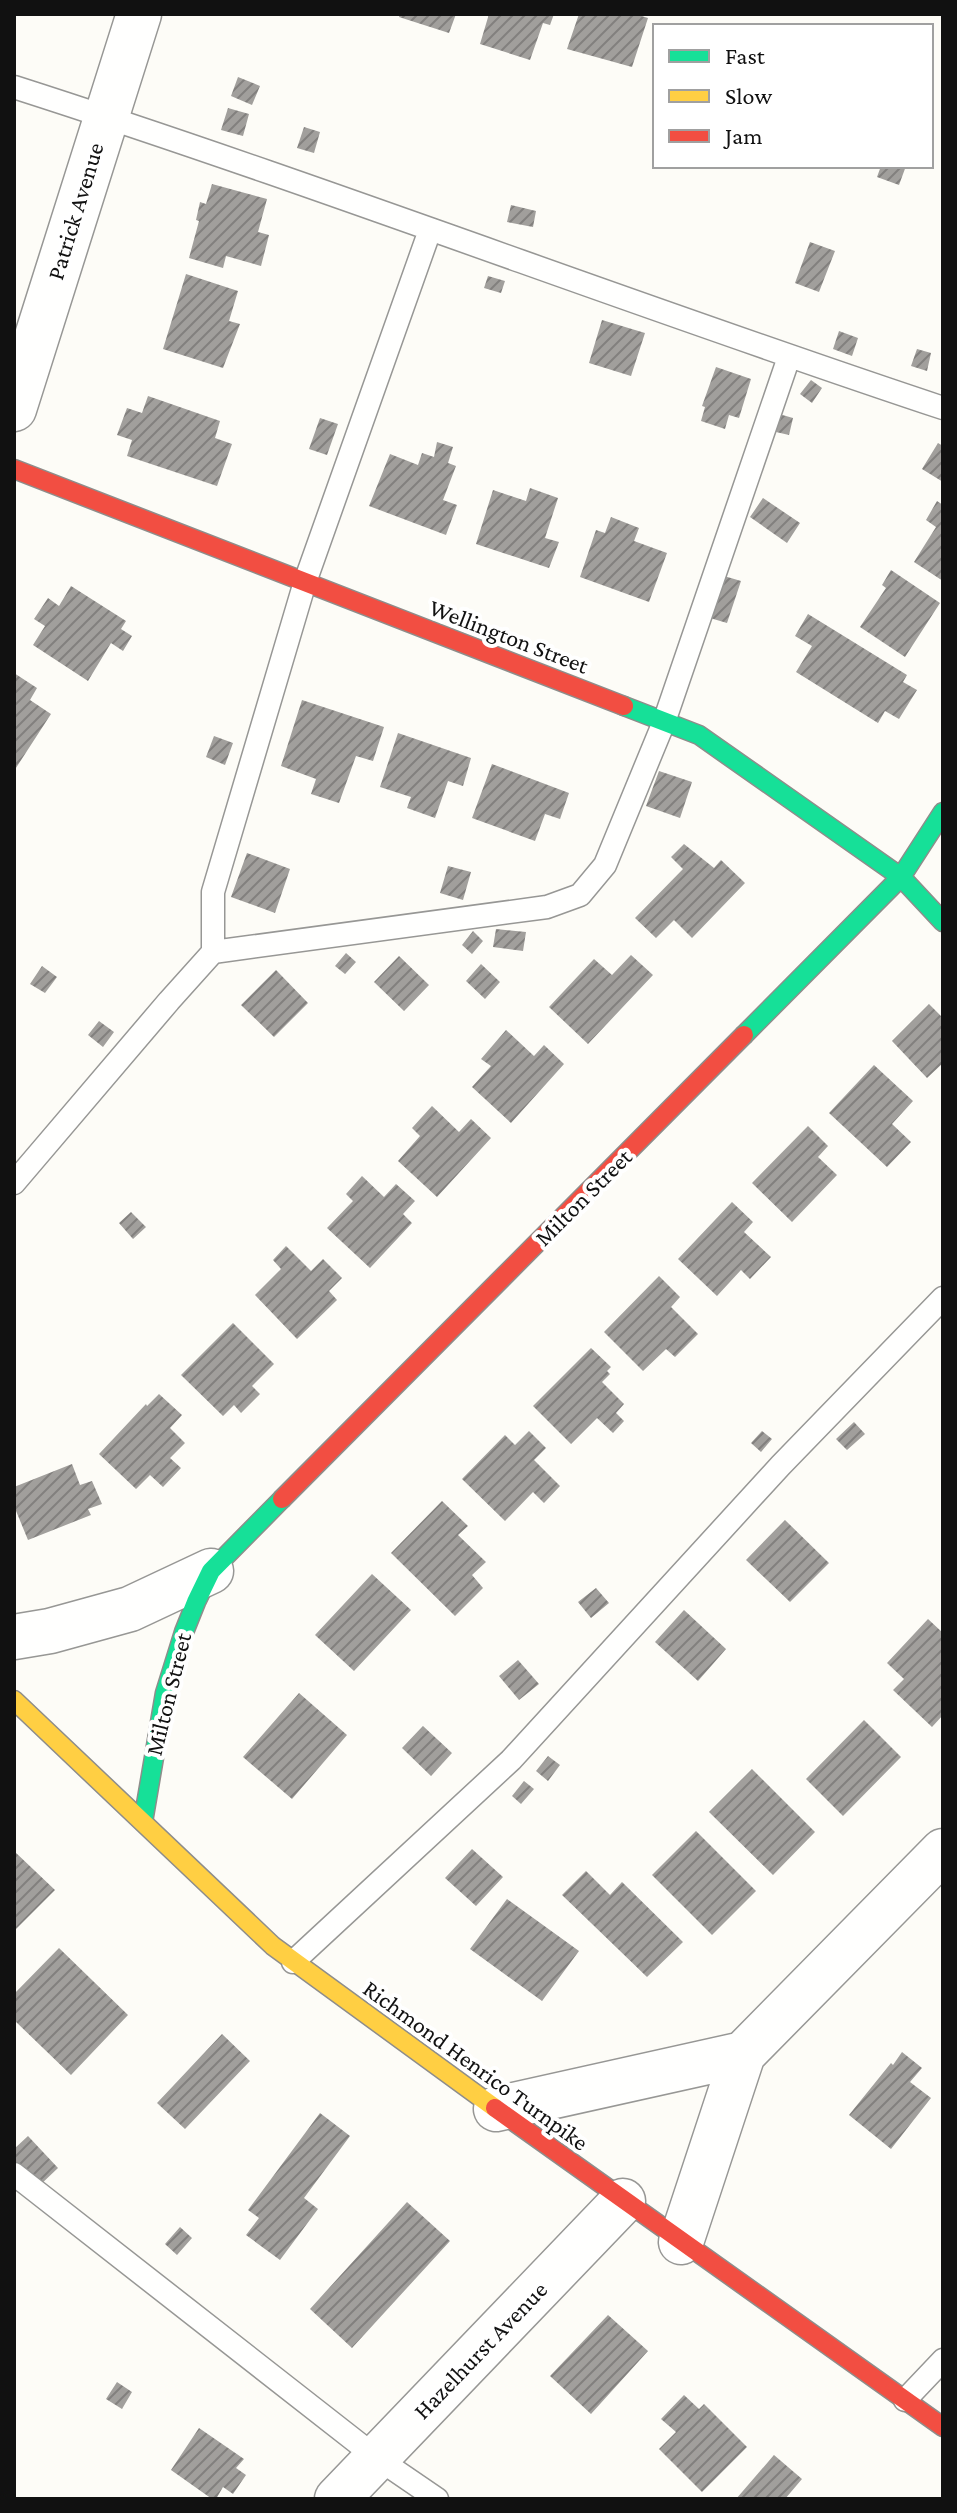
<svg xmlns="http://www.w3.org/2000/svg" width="957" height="2513" font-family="'Crimson Pro',serif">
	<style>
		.building { fill: url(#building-hatch) }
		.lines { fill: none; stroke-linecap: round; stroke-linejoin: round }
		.lane-casing { stroke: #979795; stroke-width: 25 }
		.street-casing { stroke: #979795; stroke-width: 47 }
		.fast-casing { stroke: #8e8d8b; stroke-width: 21 }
		.slow-casing { stroke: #8e8d8b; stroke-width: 21 }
		.jam-casing { stroke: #8e8d8b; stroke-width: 21 }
		.lane { stroke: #fffffe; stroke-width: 22 }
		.street { stroke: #fffffe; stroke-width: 44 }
		.fast { stroke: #16e098; stroke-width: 18 }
		.slow { stroke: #ffcf43; stroke-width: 18 }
		.jam { stroke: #f24e42; stroke-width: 18 }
		.labels { text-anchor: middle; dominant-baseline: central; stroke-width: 8; stroke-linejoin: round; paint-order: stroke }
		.street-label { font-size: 24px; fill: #111; stroke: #fff }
	</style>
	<defs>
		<pattern id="building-hatch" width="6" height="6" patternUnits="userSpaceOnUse" patternTransform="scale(2)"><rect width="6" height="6" fill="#a19f9c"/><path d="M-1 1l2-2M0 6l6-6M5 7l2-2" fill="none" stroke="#82807e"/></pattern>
	</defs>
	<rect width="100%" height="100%" fill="#fdfcf7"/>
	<path class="building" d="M400,14H456L449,33L399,17Z
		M489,14H554L550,25L543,23L530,60L480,44Z
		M579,14H635L648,18L632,67L567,49Z
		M238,77L260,86L252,105L231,96Z
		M228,108L249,114L243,136L221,130Z
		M304,127L320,132L314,153L297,148Z
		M881,166H906L899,185L877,177Z
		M212,184L267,199L258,232L269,235L261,266L226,256L223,268L189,258L199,221L196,220L200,202L206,204Z
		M511,205L536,211L533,227L507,222Z
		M810,242L835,251L819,292L795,283Z
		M186,274L238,291L229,321L240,324L223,368L163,349Z
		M488,276L505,281L501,293L484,288Z
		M602,320L645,333L631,376L589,363Z
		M839,331L858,338L852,356L833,349Z
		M917,349L931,353L927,371L911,366Z
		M716,367L751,379L739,418L729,415L725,429L701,421L705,407L702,406Z
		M811,380L822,388L812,403L800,394Z
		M148,396L220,421L215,438L232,444L217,486L127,456L132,440L117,435L127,408L142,413Z
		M779,414L793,418L789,435L776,432Z
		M320,418L338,424L327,455L309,449Z
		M437,442L453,447L448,463L456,466L443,500L457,505L446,535L369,506L390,454L418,465L422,453L434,457Z
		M938,443L943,446V482L922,469Z
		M530,488L558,498L545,538L559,542L549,568L476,544L493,490L526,501Z
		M763,498L800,523L787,543L750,517Z
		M937,501L943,505V581L914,562L936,527L926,520Z
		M611,517L639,528L634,541L667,553L649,602L580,577L596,530L605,533Z
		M891,570L940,603L905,657L860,627L886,588L882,585Z
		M724,576L741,581L727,623L710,618Z
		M71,586L126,621L121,629L132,636L123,651L111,643L88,681L33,645L45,626L34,619L48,598L59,606Z
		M808,614L907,675L903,682L917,690L899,719L885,711L878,723L796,672L812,646L795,636Z
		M14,673L37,688L30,700L51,714L14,771Z
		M302,700L384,727L373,761L356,756L339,803L311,794L316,779L281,766Z
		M398,733L471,758L463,786L448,781L435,818L407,808L411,797L380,787Z
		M214,736L233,743L225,765L206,757Z
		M492,764L569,793L560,819L545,814L535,841L472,818Z
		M659,771L692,782L680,818L646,806Z
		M684,844L714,868L721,860L745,883L692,938L674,920L656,938L635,918L683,869L671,857Z
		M247,853L290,869L275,913L231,897Z
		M448,866L471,872L463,900L440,893Z
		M496,929L526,932L523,951L493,947Z
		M473,931L483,941L472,954L462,945Z
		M346,953L356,962L345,974L335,966Z
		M631,955L653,975L588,1044L549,1007L594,959L612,975Z
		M399,956L429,985L404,1011L374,982Z
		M481,964L500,982L485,999L466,981Z
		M42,966L57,977L45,993L30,984Z
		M276,970L308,1003L274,1037L241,1005Z
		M929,1004L943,1018V1063L927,1078L892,1041Z
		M99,1021L114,1032L103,1047L88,1035Z
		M506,1030L534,1056L544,1045L564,1064L511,1123L472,1087L491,1066L481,1059Z
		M874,1065L913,1101L892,1124L911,1142L887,1167L829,1113Z
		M432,1106L459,1132L471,1119L491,1138L437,1197L398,1161L420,1136L412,1128Z
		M808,1126L828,1146L818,1157L837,1175L792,1222L752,1183Z
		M362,1176L384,1197L396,1184L415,1201L403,1214L412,1223L370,1268L327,1228L353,1201L346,1194Z
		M732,1202L753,1222L744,1232L771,1257L750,1279L741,1270L717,1296L678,1259Z
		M131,1212L146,1227L133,1239L119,1223Z
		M286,1246L311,1271L323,1259L342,1278L329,1291L337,1300L297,1339L255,1295L281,1269L273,1260Z
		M659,1276L680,1297L671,1307L698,1334L675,1357L666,1349L643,1371L604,1332Z
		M233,1323L274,1364L252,1386L260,1394L241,1413L234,1405L223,1416L181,1375Z
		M591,1348L611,1367L607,1371L610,1374L602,1382L624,1404L616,1413L624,1421L613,1433L597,1418L571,1444L533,1406Z
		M159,1394L182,1415L170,1428L185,1443L170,1458L181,1468L163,1487L150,1475L136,1489L99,1454L146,1404L147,1406Z
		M854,1422L865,1434L847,1450L836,1439Z
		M529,1431L546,1448L534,1460L560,1486L544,1503L533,1492L505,1521L462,1479L505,1435L515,1445Z
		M762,1431L772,1439L761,1452L751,1443Z
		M72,1464L80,1485L92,1481L102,1504L88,1509L91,1515L28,1540L14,1506V1487Z
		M442,1501L468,1526L458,1535L486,1562L472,1575L483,1588L455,1616L391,1553Z
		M785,1520L829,1563L790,1602L746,1560Z
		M372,1574L411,1610L354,1671L315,1635Z
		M596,1588L609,1603L591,1618L578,1602Z
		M684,1610L726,1649L698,1681L655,1642Z
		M928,1619L943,1633V1715L932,1727L893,1690L904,1679L887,1663Z
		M518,1660L539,1684L519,1700L499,1676Z
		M299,1693L347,1735L292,1799L243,1757Z
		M864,1720L901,1757L843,1816L806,1779Z
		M423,1726L452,1753L431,1776L402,1748Z
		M548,1756L560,1765L548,1781L536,1771Z
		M752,1769L815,1832L773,1875L709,1812Z
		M524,1781L534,1789L521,1804L512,1796Z
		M696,1831L756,1891L712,1935L652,1875Z
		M472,1849L503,1877L476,1906L445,1878Z
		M14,1851L55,1890L14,1931Z
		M586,1871L610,1895L622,1882L683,1942L647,1977L562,1895Z
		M507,1899L579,1951L542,2001L470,1949Z
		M59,1948L128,2015L71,2075L14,2020V1994Z
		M222,2034L250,2061L185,2129L157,2103Z
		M902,2052L922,2068L910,2082L931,2098L891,2149L849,2115L891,2063L893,2065Z
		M320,2113L350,2136L304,2198L318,2209L280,2260L246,2235L259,2218L248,2210Z
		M28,2136L58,2168L38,2187L14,2162V2149Z
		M407,2202L450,2241L352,2348L310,2309Z
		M180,2227L192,2238L177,2255L165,2244Z
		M608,2315L648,2351L591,2414L550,2376Z
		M117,2382L132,2392L122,2409L106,2399Z
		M684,2395L699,2409L704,2404L747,2447L702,2492L659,2449L676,2432L661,2419Z
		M199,2428L244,2459L236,2468L246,2475L233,2494L223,2487L216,2499H212L171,2470Z
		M774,2455L802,2479L785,2499H736Z"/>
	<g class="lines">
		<g class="lane-casing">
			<path id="lane" d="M14,87C326,187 632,305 943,408
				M213,952V892L305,582L430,230
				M14,1183L169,1001L213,952L547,907L580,895L605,865L664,722L789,357
				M293,1962L511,1760L781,1465L943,1298
				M14,2174L377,2458L437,2499
				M905,2400L943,2360"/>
		</g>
		<g class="street-casing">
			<path id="street" d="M14,409L139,14
				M14,1637L50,1631L130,1609L211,1571
				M496,2109L743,2054
				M681,2242L743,2054L943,1851
				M337,2499L623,2201"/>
		</g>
		<g class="fast-casing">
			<path id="fast" d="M624,706L699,735L901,877L943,922
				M744,1035L901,877L943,812
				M143,1822L165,1693L184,1632L196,1602L211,1571L282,1499"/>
		</g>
		<g class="slow-casing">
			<path id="slow" d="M14,1700L273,1946L495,2108"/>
		</g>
		<g class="jam-casing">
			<path id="jam" d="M14,469L624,706
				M282,1499L744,1035
				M495,2108L943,2427"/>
		</g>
		<use href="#lane" class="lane"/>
		<use href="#street" class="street"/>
		<use href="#fast" class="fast"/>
		<use href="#slow" class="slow"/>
		<use href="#jam" class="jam"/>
	</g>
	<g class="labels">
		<g class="street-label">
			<text transform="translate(75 211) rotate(-73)">Patrick Avenue</text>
			<text transform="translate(509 636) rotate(21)">Wellington Street</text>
			<text transform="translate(583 1197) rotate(-45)">Milton Street</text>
			<text transform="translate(168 1694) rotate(-76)">Milton Street</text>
			<text transform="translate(476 2065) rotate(36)">Richmond Henrico Turnpike</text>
			<text transform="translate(480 2350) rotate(-46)">Hazelhurst Avenue</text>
		</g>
	</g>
	<rect width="957" height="2513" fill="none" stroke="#111111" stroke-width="32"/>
	<rect x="653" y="24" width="280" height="144" fill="#ffffff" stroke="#a0a0a0" stroke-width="2"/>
	<rect x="669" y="50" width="40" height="12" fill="#16e098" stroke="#a0a0a0" stroke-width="2"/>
	<text x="725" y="64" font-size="24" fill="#111111">Fast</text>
	<rect x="669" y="90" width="40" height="12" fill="#ffcf43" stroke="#a0a0a0" stroke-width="2"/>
	<text x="725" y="104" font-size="24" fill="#111111">Slow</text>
	<rect x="669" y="130" width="40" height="12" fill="#f24e42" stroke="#a0a0a0" stroke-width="2"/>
	<text x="725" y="144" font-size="24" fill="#111111">Jam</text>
</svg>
